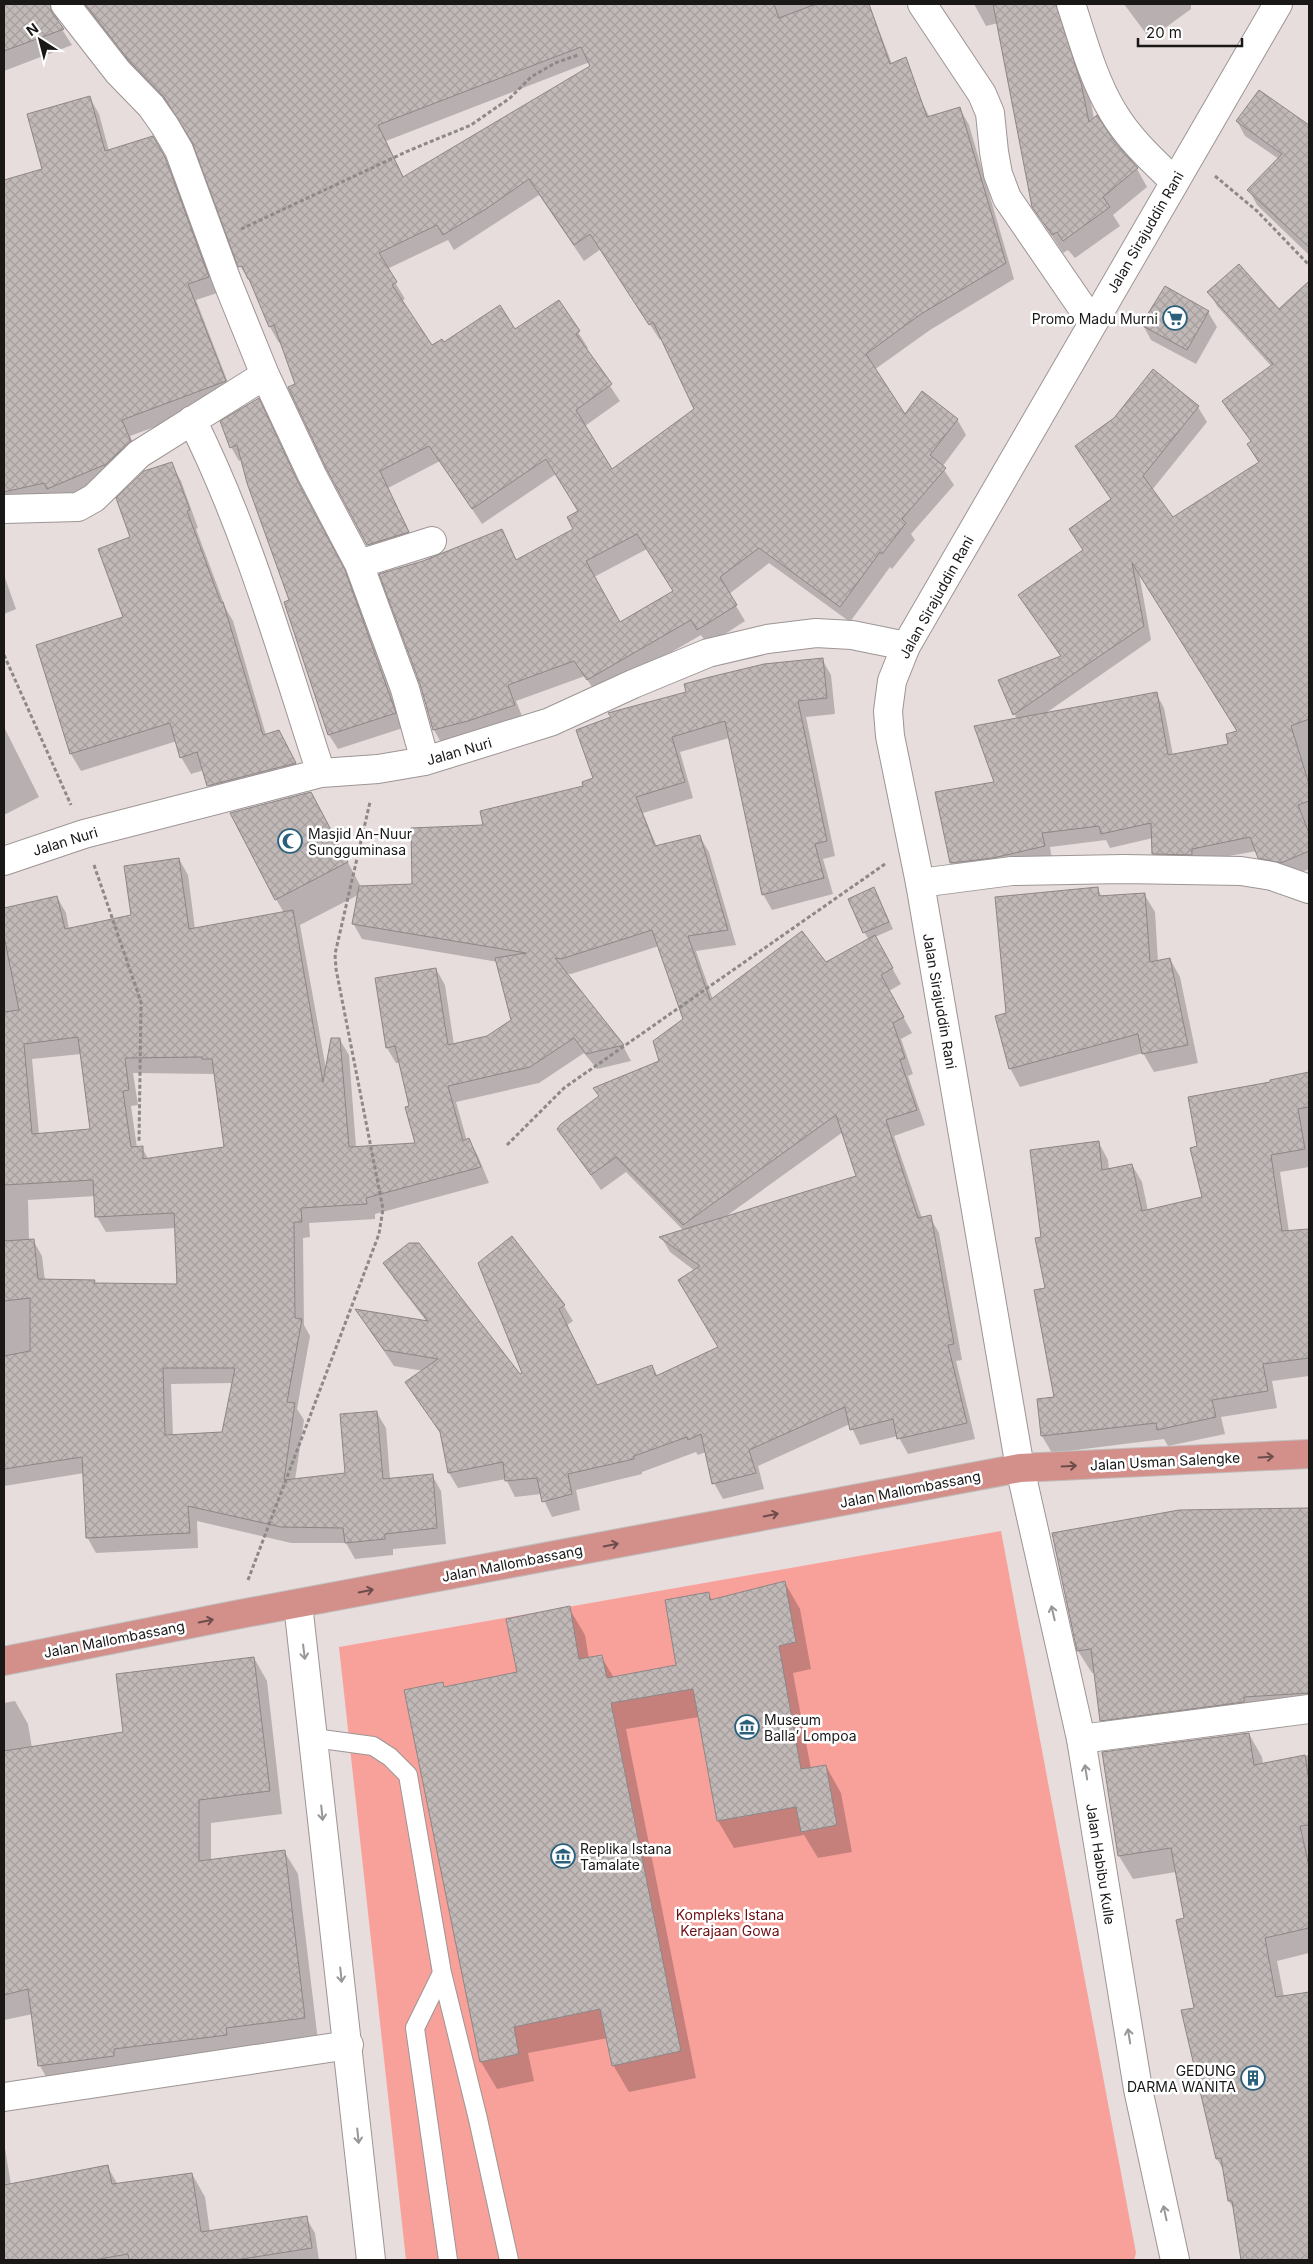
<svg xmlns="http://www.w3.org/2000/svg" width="1313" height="2264" font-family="Inter,sans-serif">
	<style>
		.green { fill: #f8a19b }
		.shadow { fill: #0003; fill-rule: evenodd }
		.building { fill: url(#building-cross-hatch); stroke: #8e8686; fill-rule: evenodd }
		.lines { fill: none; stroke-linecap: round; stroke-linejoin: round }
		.service-casing { stroke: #9d9594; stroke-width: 20 }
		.minor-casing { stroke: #9d9594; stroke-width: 30 }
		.tertiary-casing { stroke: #9d9594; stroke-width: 30 }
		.trunk-casing { stroke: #bfbebe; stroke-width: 30 }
		.path { stroke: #8e8887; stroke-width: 3; stroke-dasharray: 4 2.5; stroke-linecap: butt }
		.service { stroke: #fff; stroke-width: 18 }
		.minor { stroke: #fff; stroke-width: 28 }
		.tertiary { stroke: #fff; stroke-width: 28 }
		.trunk { stroke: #d38f8a; stroke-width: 28 }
		.oneway { stroke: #6d4d4b }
		.oneway2 { stroke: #989797 }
		.labels { text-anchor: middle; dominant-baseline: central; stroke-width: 5; stroke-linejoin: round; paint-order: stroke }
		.street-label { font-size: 14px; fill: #1a1717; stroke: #fff }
		.poi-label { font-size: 14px; fill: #1a1717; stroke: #fff; text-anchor: start }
		.park-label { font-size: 14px; fill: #6d0e14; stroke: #fff }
	</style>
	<defs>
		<pattern id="building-cross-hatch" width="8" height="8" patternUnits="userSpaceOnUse" patternTransform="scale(1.25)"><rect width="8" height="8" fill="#c1b9b8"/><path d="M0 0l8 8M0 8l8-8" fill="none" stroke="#a59e9d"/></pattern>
	</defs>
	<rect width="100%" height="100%" fill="#e6dddc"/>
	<path class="green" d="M1001,1531L1136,2253L1134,2260H406L339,1647Z"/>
	<path class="shadow" d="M4,4H69L59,14L58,23L72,45L4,71Z
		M77,4H869L892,64L920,98L930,118L960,109L969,125L1014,279L930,330L874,370L905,416L957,419L966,435L942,467L954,485L911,534L915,540L892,569L890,567L850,622L769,563L729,594L745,621L708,645L701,635L597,695L585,676L516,701L524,721L443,746L434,730L421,683L423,562L501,531L517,561L575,529L579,512L556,474L482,524L440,461L388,488L417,548L377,561L368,545L296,385L281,342L279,343L270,327L255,289L240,266L195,145L174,113L141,78L88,10ZM590,62L592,67L404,178L386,141ZM539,195L584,261L601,249L660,340L662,338L695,410L612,470L585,426L620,401L586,350L588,348L559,302L515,331L431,346L401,301L405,299L387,269L448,240L454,250ZM647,549L674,592L620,624L594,577Z
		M974,4H1032L1033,7L1056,4L1065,20L1066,28L1091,102L1094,119L1137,169L1147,187L1113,215L1120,226L1075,258L1068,250L1063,253L1033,207L998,23L986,26Z
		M1124,4H1191V9L1150,39Z
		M1259,91L1309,127V255L1257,205L1249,190L1279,159L1245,136L1237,121Z
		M90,98L99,114L109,151L152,137L173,174L217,293L196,300L234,398L130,436L139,457L57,504L4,510V454L31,448L32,437L4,387V182L43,170Z
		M1309,283V491L1289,500L1309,555V869L1290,877L1268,872L1257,851L1161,868L1153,854V838L1110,848L1106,840L1050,847L1052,860L959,877L951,863L937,793L996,783L1017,720L1000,681L1061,657L1020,595L1084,551L1070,529L1112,500L1076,446L1115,419L1153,371L1198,407L1207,422L1152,490L1173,518L1259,463L1248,444L1252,442L1224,401L1272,367L1217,306L1209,292L1279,310ZM1139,573L1238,732L1230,745L1173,755L1164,708L1156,693L1043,715L1151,640Z
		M1208,312L1217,327L1196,364L1151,340L1143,325Z
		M266,414L306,498L352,586L403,728L338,749L329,735L286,603L291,601L242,460L239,461L231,447Z
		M171,464L181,481L198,528L196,529L226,609L233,621L266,735L288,748L305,780L218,803L209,786L204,770L191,774L181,757L177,741L81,771L71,754L125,618L132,537Z
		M4,575L16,609L4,614Z
		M822,659L831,675L835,714L806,717L835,856L823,859L833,894L772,910L763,894L729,738L680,752L693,798L643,813L657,847L700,837L709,852L736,945L696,951L713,1000L825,963L869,940L864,932L874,889L878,896L893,929L875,937L901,984L889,991L912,1033L901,1039L913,1074L908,1076L925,1125L894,1136L922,1218L930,1217L939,1233L962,1360L956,1361L975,1439L908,1454L898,1436L860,1445L850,1424L758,1466L764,1489L723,1499L714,1483L706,1452L698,1455L696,1452L642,1472V1474L576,1490L580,1510L552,1517L541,1494L515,1497L506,1479L458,1488L449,1473L442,1435L407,1382L424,1371L394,1366L357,1311L427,1322L394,1279L385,1263L520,1375L524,1373L512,1238L564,1306L573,1321L567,1325L597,1386L652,1366L658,1377L720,1348L695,1271L670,1252L661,1237L684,1231L626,1172L601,1190L559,1129L600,1097L595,1089L661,1062L684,1020L659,946L571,974L565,973L623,1046L631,1061L597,1069L584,1053L539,1083L456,1102L467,1141L469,1140L478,1156L489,1183L375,1214V1219L309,1223L310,1237L303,1238L304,1325L310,1336L297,1409L304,1420L295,1480L346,1474L377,1413L386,1428L390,1479L432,1475L441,1491L446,1544L393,1549V1555L355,1559L346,1543H291L197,1521L198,1548L96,1553L87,1537L84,1473L4,1486V909L57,897L66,913L69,930L133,916L179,859L188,875L195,929L284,913L276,899L311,793L361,887L414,885L485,826L585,787L594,779L577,730ZM358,895L353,923L362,939L498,962L512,1021L487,1037L454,1045L445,985L436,969L387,1048L396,1063H400L411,1106L417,1144L356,1147L349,1055L340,1040L326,1069L300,925ZM81,1054L92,1131L39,1134L32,1059ZM133,1073L215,1074L225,1148L149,1160L142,1148H137L131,1106L138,1105ZM843,1132L857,1177L725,1217ZM96,1196L97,1217L106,1232L176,1228L178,1285L96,1284L94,1281H45L42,1256L33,1240H29L28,1200ZM233,1383L223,1433L173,1435L171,1384Z
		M4,727L39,797L4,815Z
		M1097,888L1102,897L1144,894L1155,912L1158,962L1170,959L1180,977L1198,1063L1154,1072L1143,1053L1020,1087L1010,1068L1007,1014Z
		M1309,1074V1167L1280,1172L1289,1232L1309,1230V1376L1272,1381L1277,1408L1221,1417L1225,1434L1168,1446L1164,1439L1052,1453L1042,1436L1056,1398L1042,1238L1099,1143L1108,1160L1109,1170L1132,1165L1142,1182L1148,1211L1204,1198L1198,1147L1190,1098Z
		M1309,1510V1716L1115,1743L1101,1720L1096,1673H1092L1078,1651L1179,1511Z
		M785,1583L800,1609L811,1669L793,1673L811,1769L826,1766L841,1793L852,1852L818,1858L804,1835L734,1848L718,1821L699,1717L626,1729L696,2078L629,2092L613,2065L608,2038L528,2053L534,2081L497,2089L481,2062L406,1691L442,1684L445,1688L519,1673L569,1608L585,1635L589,1659L601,1656L614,1678L678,1666L708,1593L712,1600Z
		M254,1658L267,1681L282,1814L211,1823V1861L284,1851L298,1874L318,2041L53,2089L40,2066L33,2014L4,2020V1703L15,1701L28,1724L32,1748L125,1733Z
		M1249,1734L1262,1757L1263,1764L1309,1755V1953L1277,1961L1284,1997L1309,1993V2260H1242L1234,2209L1229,2201L1224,2171L1217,2159L1186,1919L1176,1872L1133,1879L1119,1856L1103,1753Z
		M4,2142L11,2185L107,2166L118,2185L192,2174L205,2197L214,2260H4Z
		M306,2218L315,2233L319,2260H235L231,2229Z"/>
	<path class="building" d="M4,4H50L52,13L64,29L4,51Z
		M85,4H774L779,18L816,4H869L890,64L906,57L927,117L960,107L1006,263L921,314L866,354L905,414L922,391L958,419L930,455L946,468L902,519L906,523L882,554L880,552L840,607L759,548L720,577L737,605L697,630L691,620L587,680L574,661L508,685L515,705L468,721L433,730L420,684L379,574L423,561L502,529L516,560L573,529L567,517L578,511L546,459L472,509L429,446L380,471L409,532L367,545L326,468L288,387L295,384L274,325L269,327L249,279H248L242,266L238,267L192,142L164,97L130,62ZM581,47L590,66L403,177L378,125ZM529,179L574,245L590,234L649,325L653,322L694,409L612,469L576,410L612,384L576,334L580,331L559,300L515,329L500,305L444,342L442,339L432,345L392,285L397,282L379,253L437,225L443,235L486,209ZM637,534L673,591L620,622L586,561Z
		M993,4H1056L1081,83L1089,122L1097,115L1114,141L1138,168L1103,197L1110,207L1063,241L1057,232L1052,235L1032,207Z
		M1259,90L1309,125V247L1247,190L1282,154L1236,121Z
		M90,96L105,151L153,136L165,157L209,277L188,284L226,381L122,420L131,441L104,466V465L47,489L44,483L4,492V180L42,169L27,114Z
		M1239,264L1279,309L1309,281V719L1291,726L1309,784V801L1298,805L1309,833V851L1281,863L1258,858L1250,837L1192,849V855L1152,854L1151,823L1101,834L1099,826L1042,833L1045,846L993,858L950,863L935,792L994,782L974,726L1157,692L1168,755L1228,744L1226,734L1237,731L1132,563L1144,626L1013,715L998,680L1061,656L1018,595L1083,550L1069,529L1111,499L1075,446L1114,418L1153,369L1199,406L1143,476L1173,517L1259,462L1247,444L1251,441L1222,401L1273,364L1207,292Z
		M1165,286L1209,311L1187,350L1141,325Z
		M259,398L298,482L345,570L396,713L328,735L284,602L289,600L247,483L237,445L230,448L220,421Z
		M172,462L190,510L187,511L221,603L223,602L263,735L279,730L296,763L207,786L197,752L180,758L170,723L70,754L36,645L123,617L98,549L130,537L116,498L144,471Z
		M823,658L827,698L798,701L827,841L815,844L824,878L762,895L725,721L672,737L685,782L636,797L655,846L700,835L728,930L688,936L710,1000L802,931L826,962L875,935L893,968L881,975L904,1017L893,1023L905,1058L900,1060L917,1110L886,1120L918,1218L931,1215L954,1344L948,1345L967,1423L897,1439L893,1419L850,1430L845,1407L749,1450L756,1473L712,1484L701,1434L688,1440L687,1437L634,1456V1459L568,1474L572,1494L542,1502L537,1478L505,1481L503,1462L448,1473L440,1432L405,1382L438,1359L384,1350L355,1309L428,1321L383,1263L409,1243H419L520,1374L522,1373L478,1263L512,1236L565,1305L559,1309L597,1385L652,1365L656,1376L718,1347L678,1280L700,1266L659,1237L856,1176L836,1115L683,1225L616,1157L591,1175L557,1129L561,1124L599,1096L593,1088L659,1061L653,1041L683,1019L652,930L561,959L555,958L624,1045L586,1054L574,1038L530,1067L448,1086L463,1141L469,1138L481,1167L366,1198L367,1204L301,1208L302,1222H294L295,1318L302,1319L287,1402L295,1403L284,1480L345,1473L340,1414L377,1411L383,1479L433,1474L437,1528L385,1534V1539L345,1543L343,1528L281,1527L188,1506L190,1533L86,1538L82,1457L4,1469V1356L30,1351V1298L4,1301V1241L34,1239L38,1279L95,1280L94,1283L177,1284L174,1213L95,1217L93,1180L4,1185V1012L19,1010L4,936V908L57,896L65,929L131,915L124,866L179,858L189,929L293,910L323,1082L331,1038H340L349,1147L415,1143L405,1107L409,1106L395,1046L386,1048L375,978L436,968L448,1045L487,1036L511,1020L495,958L526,953L352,924L359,886L412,884L411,828L483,825L480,811L583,786L582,782L593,778L576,730L611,717L608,713L686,692L684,684L710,677L764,664ZM78,1037L90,1129L32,1134L24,1044ZM202,1057V1059H212L224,1147L143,1159V1146L131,1147L123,1091L129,1090L125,1058ZM163,1368H235L222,1432L165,1435Z
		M311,792L348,862L275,900L230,813Z
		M874,887L889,922L863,933L848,899Z
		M1098,887L1099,896L1145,893L1150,962L1170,958L1188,1045L1142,1054L1138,1034L1009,1069L995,1016L1006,1013L995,897Z
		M1309,1072V1107L1298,1109L1305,1149L1271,1155L1282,1231L1309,1229V1358L1263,1364L1268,1391L1212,1400L1216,1417L1157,1430L1156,1423L1041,1436L1037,1399L1054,1397L1034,1290L1045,1288L1035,1238L1041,1237L1030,1150L1099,1141L1102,1170L1132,1164L1142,1211L1202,1197L1190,1148L1197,1146L1188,1097L1270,1082V1080Z
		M1309,1508V1693L1244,1697V1702L1100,1721L1091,1649L1077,1651L1052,1533L1179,1510Z
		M785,1581L796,1642L779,1646L801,1769L826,1765L837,1825L801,1832L796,1807L717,1821L693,1689L611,1703L681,2051L612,2066L600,2009L514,2027L519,2054L480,2062L404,1690L443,1682L444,1687L517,1672L506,1619L570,1606L579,1659L602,1655L607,1678L676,1665L665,1600L709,1592L710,1600Z
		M254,1657L270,1791L199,1800V1861L285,1850L305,2018L226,2028L227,2035L114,2049V2056L38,2066L28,1989L4,1995V1751L123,1732L116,1674Z
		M1249,1733L1254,1765L1305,1755L1309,1781V1825L1300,1826L1309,1866V1928L1265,1938L1276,1997L1309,1992V2260H1241L1232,2201H1228L1221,2158L1216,2159L1181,2010L1194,2008L1176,1920L1184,1918L1171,1848L1118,1856L1102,1752Z
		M108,2165L112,2184L192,2173L201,2232L307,2216L312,2248L236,2260H129L128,2254L94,2260H4V2185Z"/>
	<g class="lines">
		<g class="service-casing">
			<path id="service" d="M314,1738L373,1746L390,1757L408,1775L442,1973L415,2028L448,2260
				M442,1973L478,2119L509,2260"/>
		</g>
		<g class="minor-casing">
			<path id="minor" d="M65,4L118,72L151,106L165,126L179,150L227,281L265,375L312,475L359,564L405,689L425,761
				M922,4L982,94L990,113L994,152L998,174L1007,198L1092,322
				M1071,4C1083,40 1093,79 1113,112C1129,139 1152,160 1174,181
				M192,420C248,532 282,654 321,773
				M4,509L78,507L94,498L139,454L265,375
				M359,564L432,541
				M4,861L84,834L321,773L378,769L425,761L550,722L633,684L708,653L767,639L816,633L852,635L906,646
				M920,883L1012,871L1123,869L1241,871L1272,876L1309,889
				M1081,1739L1309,1709
				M4,2097L349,2045"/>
		</g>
		<g class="tertiary-casing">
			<path id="tertiary" d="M298,1604L371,2260
				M1175,2260L1138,2089L1081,1739L1020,1468L920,883L890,736L888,711L892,681L906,646L1278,4"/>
		</g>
		<g class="trunk-casing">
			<path id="trunk" d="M4,1661L235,1615L1020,1468L1309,1454"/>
		</g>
		<path class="path" d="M1215,176L1257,211L1309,265
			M241,229L408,151L471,125L510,98L531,77L555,63L578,55
			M4,655L71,805
			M94,865L141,1002L139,1142
			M507,1145L564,1088L885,864
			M248,1580L379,1234L383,1209L336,969L335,954L370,802"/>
		<use href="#service" class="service"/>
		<use href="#minor" class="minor"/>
		<use href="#tertiary" class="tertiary"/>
		<use href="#trunk" class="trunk"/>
	</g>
	<defs><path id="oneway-shaft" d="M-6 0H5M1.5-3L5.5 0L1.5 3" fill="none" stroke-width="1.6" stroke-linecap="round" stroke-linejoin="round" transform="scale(1.25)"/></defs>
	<g class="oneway">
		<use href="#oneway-shaft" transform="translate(1266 1457) rotate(-3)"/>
		<use href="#oneway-shaft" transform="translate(1069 1466) rotate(-3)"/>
		<use href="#oneway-shaft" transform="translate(771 1515) rotate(-11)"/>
		<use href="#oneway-shaft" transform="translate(611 1545) rotate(-11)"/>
		<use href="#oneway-shaft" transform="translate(366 1591) rotate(-11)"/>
		<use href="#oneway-shaft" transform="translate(206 1621) rotate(-11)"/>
	</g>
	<g class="oneway2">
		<use href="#oneway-shaft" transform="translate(1053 1613) rotate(-103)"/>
		<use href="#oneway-shaft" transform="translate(304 1652) rotate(83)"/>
		<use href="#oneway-shaft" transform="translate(1086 1772) rotate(-99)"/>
		<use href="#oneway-shaft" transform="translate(322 1813) rotate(84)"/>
		<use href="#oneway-shaft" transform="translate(341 1975) rotate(84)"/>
		<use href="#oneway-shaft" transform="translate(1129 2036) rotate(-99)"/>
		<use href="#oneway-shaft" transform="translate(358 2136) rotate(84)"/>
		<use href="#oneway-shaft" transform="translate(1165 2213) rotate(-102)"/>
	</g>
	<defs>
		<g id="supermarket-ring" transform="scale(1.25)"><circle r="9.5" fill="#fff" stroke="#2b607c" stroke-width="1.5"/><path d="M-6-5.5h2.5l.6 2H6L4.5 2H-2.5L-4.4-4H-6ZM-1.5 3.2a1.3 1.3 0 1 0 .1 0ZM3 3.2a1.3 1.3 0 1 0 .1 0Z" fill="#2b607c"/></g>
		<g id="mosque-ring" transform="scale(1.25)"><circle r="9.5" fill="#fff" stroke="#2b607c" stroke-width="1.5"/><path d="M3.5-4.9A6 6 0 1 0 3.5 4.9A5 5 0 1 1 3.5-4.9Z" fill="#2b607c"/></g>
		<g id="museum-ring" transform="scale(1.25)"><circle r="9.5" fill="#fff" stroke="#2b607c" stroke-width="1.5"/><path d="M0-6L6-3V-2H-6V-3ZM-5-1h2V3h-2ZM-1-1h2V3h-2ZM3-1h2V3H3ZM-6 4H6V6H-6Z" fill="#2b607c"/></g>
		<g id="building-ring" transform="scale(1.25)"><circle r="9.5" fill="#fff" stroke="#2b607c" stroke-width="1.5"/><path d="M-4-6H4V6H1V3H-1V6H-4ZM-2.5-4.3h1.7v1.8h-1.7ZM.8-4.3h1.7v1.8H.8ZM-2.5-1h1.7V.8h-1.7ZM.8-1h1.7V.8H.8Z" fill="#2b607c"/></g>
	</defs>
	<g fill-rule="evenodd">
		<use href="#supermarket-ring" x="1175" y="318"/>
		<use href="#mosque-ring" x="290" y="841"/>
		<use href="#museum-ring" x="747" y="1727"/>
		<use href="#museum-ring" x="563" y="1856"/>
		<use href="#building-ring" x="1253" y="2078"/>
	</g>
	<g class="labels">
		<g class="street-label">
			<text transform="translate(1145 232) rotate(-60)">Jalan Sirajuddin Rani</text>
			<text transform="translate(936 597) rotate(-61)">Jalan Sirajuddin Rani</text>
			<text transform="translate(459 751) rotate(-16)">Jalan Nuri</text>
			<text transform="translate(65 841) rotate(-17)">Jalan Nuri</text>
			<text transform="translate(940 1001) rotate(80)">Jalan Sirajuddin Rani</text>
			<text transform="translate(1165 1461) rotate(-3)">Jalan Usman Salengke</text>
			<text transform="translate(910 1489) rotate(-11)">Jalan Mallombassang</text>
			<text transform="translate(512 1563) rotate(-11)">Jalan Mallombassang</text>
			<text transform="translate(114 1639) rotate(-11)">Jalan Mallombassang</text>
			<text transform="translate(1101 1864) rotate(81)">Jalan Habibu Kulle</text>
		</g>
		<g class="poi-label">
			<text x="1158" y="318" text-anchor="end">Promo Madu Murni</text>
			<text x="308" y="833">Masjid An-Nuur<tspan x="308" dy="16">Sungguminasa</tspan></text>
			<text x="764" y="1719">Museum<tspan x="764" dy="16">Ballaʼ Lompoa</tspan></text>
			<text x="580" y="1848">Replika Istana<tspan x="580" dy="16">Tamalate</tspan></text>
			<text x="1236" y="2070" text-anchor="end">GEDUNG<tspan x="1236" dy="16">DARMA WANITA</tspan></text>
		</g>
		<g class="park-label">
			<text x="730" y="1914">Kompleks Istana<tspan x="730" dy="16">Kerajaan Gowa</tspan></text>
		</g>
	</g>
	<rect width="1313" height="2264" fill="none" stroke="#1a1717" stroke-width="10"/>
	<g transform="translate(40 40) rotate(324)" stroke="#ffffff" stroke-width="4" paint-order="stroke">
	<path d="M0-4L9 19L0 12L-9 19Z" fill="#1a1717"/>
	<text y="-8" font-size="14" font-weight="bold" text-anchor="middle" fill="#1a1717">N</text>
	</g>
	<path d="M1138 38v8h104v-8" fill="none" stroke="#1a1717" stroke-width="2.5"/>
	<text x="1146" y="38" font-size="15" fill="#1a1717" stroke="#ffffff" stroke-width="4" paint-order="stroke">20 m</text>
</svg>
